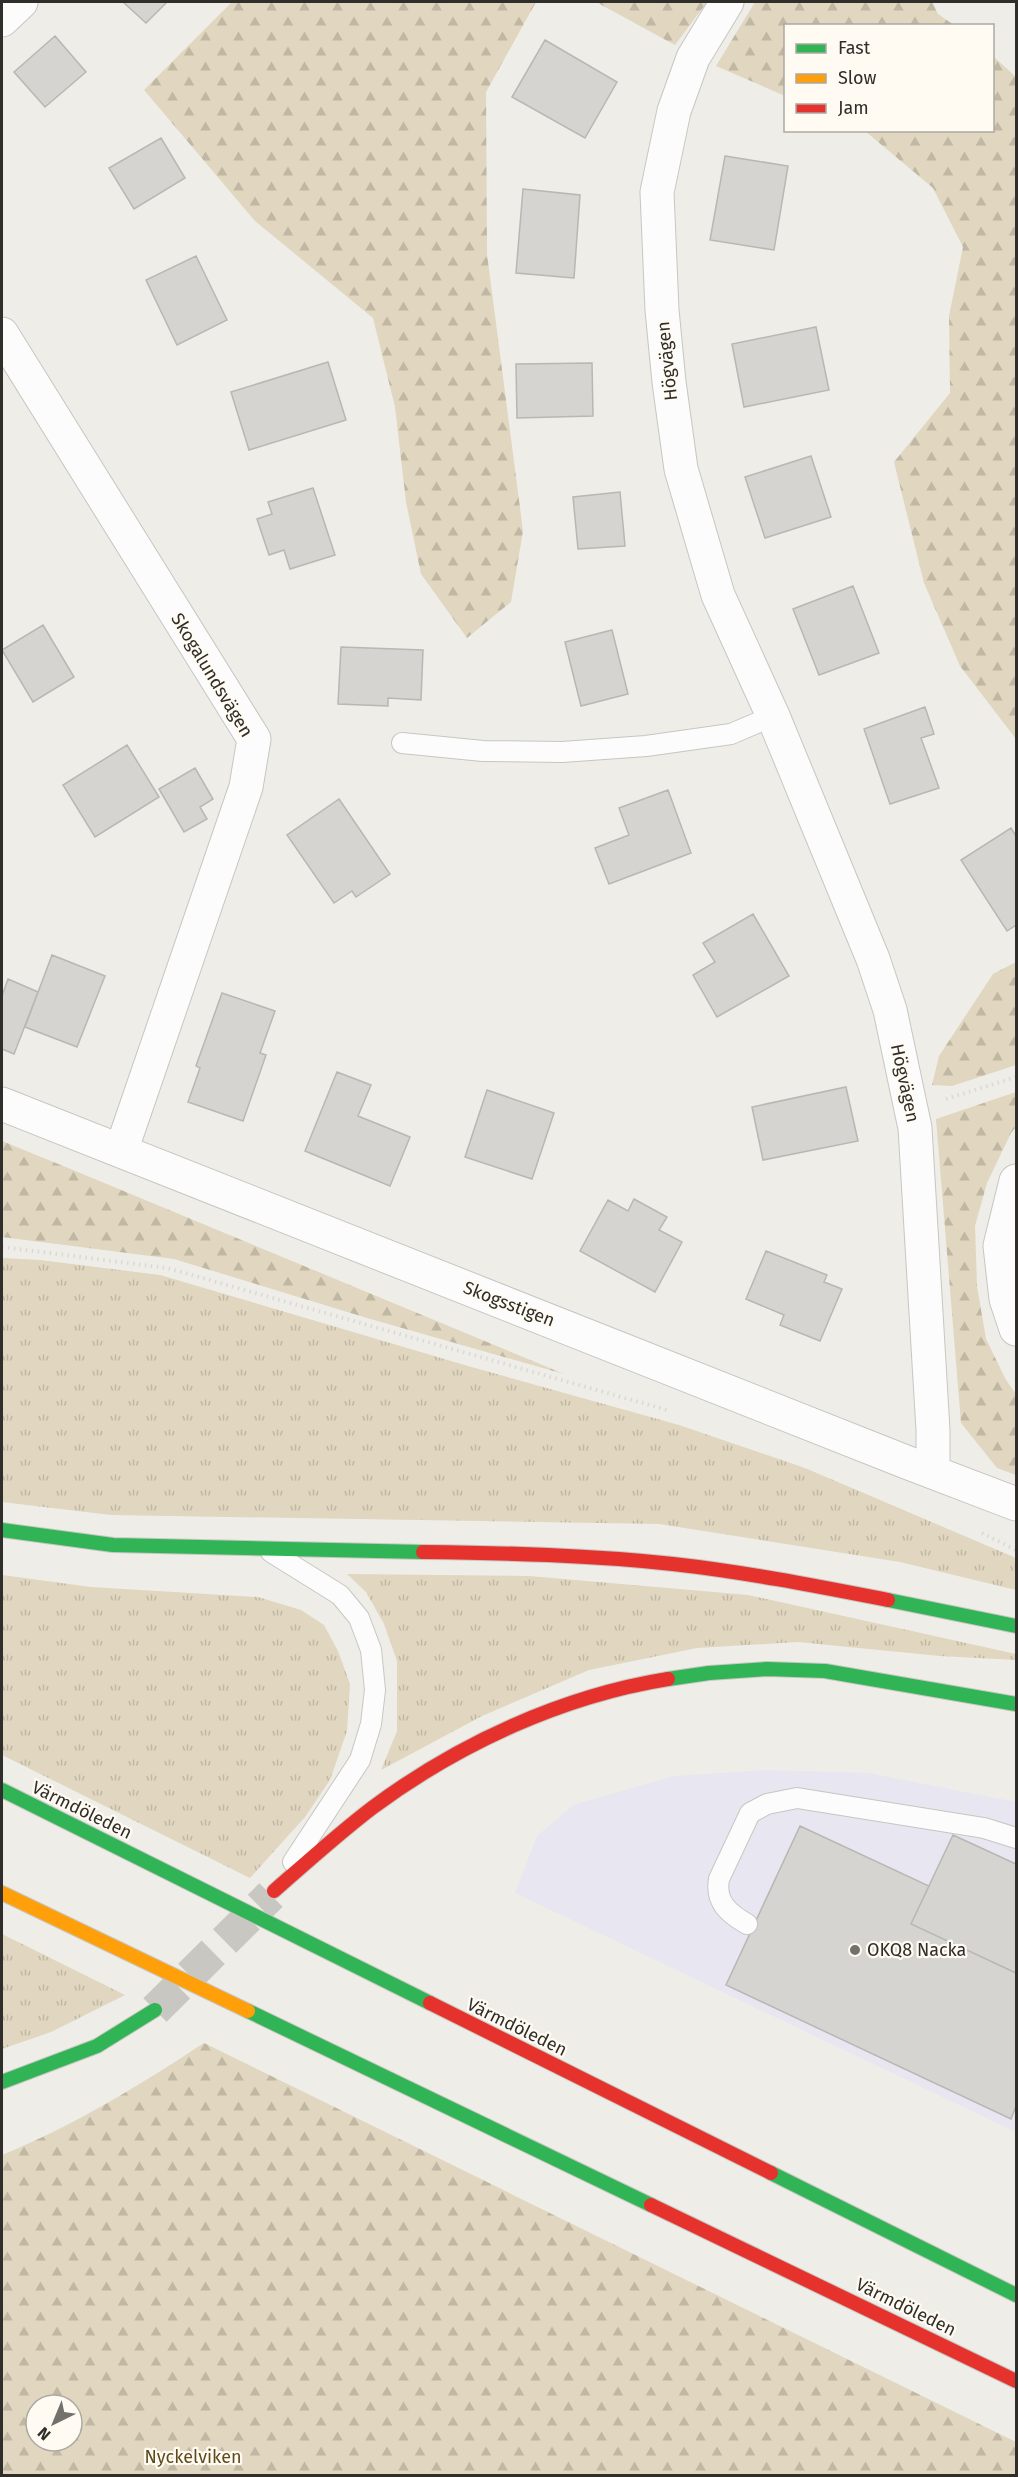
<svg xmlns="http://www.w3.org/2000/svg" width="1018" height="2477" font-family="'Fira Sans',sans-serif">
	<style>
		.commercial { fill: #e8e6f0 }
		.grass { fill: url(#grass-tufts) }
		.forest { fill: url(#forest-firs); fill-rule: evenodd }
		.building { fill: #d5d4d0; stroke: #b8b7b3; stroke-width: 1.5 }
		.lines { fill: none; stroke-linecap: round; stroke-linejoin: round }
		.highway-tunnel { stroke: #c8c7c2; stroke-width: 33; stroke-dasharray: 33 16; stroke-linecap: butt }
		.lane-casing { stroke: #c8c6c2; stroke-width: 22 }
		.street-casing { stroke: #c8c6c2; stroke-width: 35 }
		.fast-casing { stroke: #c8c6c2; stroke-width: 16 }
		.slow-casing { stroke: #c8c6c2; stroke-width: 16 }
		.jam-casing { stroke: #c8c6c2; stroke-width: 16 }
		.path { stroke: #dad9d7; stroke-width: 4; stroke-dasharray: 1.5 4.5; stroke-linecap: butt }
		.lane { stroke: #fcfcfc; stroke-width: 20 }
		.street { stroke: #fcfcfc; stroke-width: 33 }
		.fast { stroke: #30b455; stroke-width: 14 }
		.slow { stroke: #ff9f0a; stroke-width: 14 }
		.jam { stroke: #e5322d; stroke-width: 14 }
		.poi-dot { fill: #72716c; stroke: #fffbf3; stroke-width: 2 }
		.labels { text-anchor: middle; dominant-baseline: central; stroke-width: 4.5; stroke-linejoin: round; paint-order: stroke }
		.street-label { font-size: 18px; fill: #302e2a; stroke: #fffbf3 }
		.poi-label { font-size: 18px; fill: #302e2a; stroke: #fffbf3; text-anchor: start }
		.park-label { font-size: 18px; fill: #5e4a1a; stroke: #fffbf3 }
	</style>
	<defs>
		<pattern id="grass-tufts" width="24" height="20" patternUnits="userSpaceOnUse" patternTransform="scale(1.5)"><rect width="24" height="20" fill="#e1d6bf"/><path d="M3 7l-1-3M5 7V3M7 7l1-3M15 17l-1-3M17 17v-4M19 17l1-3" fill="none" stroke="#c1b8a4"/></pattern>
		<pattern id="forest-firs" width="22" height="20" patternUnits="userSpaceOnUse" patternTransform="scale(1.5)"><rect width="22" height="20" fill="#e1d6bf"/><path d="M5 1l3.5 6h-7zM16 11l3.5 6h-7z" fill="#c1b8a4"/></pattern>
	</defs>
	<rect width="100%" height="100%" fill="#eeede8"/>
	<path class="commercial" d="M767,1770L868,1773L1016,1802V2132L515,1893L537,1836L573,1805L674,1776Z"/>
	<path class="grass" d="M2,1258L40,1260L160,1275L468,1366L679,1425L805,1468L1016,1558V1590L900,1562L659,1524L111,1515L2,1502Z
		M347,1574L529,1576L748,1595L1016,1654V1660L940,1656L798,1642L697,1648L589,1670L482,1716L381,1770L397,1731V1661L384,1624L366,1592Z
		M2,1575L91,1587L258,1597L301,1610L324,1625L338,1651L350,1684L347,1731L330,1780L305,1817L250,1878L2,1755Z
		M2,1934L125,1995L51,2032L2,2049Z"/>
	<path class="forest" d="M232,2H536L486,92L487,254L523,531L511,602L467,638L421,574L406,502L395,407L373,318L255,221L144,90Z
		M596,2H707L675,45Z
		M755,2H932L938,14L954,25L786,26L785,96L716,66Z
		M993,56L1016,77V739L960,666L924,583L894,462L950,393L949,316L963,247L933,188L865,131L992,130Z
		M1016,962V1065L952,1086L932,1085L939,1056L993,974Z
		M1016,1092V1127L1011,1133L987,1183L975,1226L977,1286L986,1339L1006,1380L1016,1394V1475L997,1468L961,1423L936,1119Z
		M2,1141L73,1170L564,1374L367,1318L174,1259L2,1237Z
		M204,2043L1016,2442V2475H2V2155C73,2126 140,2085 204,2043ZM36,2405H72V2441H36Z"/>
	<path class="building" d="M123,2H167L146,23Z
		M55,36L86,72L45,107L14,72Z
		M545,40L617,82L585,138L512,97Z
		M161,138L185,178L134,209L109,168Z
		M725,156L788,166L774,250L710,240Z
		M523,189L580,195L574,278L516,273Z
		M196,256L227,320L177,345L146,280Z
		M816,327L829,390L744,407L732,344Z
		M328,362L346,420L249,450L231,392Z
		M592,363L593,416L517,418L516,364Z
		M811,456L831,517L765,538L745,477Z
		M313,488L335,555L290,569L284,550L269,555L257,519L272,514L268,502Z
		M620,492L625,546L578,549L573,497Z
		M853,586L879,653L819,675L793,609Z
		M43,625L74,677L33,702L2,650Z
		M612,630L628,694L581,706L565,642Z
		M341,647L423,650L421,700L388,698V706L338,704Z
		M925,707L934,734L921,738L939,788L890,804L864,729Z
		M127,745L159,797L95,837L63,785Z
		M195,768L213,799L200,807L207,819L184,832L159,789Z
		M668,790L691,853L609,884L595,848L629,835L619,808Z
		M339,799L390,874L356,897L352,891L334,903L287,835Z
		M1011,828L1016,836V925L1007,931L961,860Z
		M753,914L789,976L717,1017L693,975L715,962L703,943Z
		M52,955L105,976L77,1047L25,1027Z
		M8,979L38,992L14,1054L2,1049V996Z
		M222,993L275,1011L260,1053L266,1055L243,1121L188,1102L200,1068L196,1066Z
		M337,1072L371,1085L358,1116L410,1137L390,1186L305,1151Z
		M846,1087L858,1141L763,1160L752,1107Z
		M487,1090L554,1113L532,1179L465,1157Z
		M634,1199L667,1217L659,1230L682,1242L655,1292L580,1251L608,1200L628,1211Z
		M766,1251L827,1275L824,1282L842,1289L820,1341L780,1325L784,1315L746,1299Z
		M800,1826L929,1886L911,1924L1016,1973V2106L1011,2119L726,1985Z
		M953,1835L1016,1864V1973L911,1924Z"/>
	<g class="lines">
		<path class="highway-tunnel" d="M155,2010L271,1895"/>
		<g class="lane-casing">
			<path id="lane" d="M402,743L483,751L562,752L646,746L731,734L773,716
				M271,1552L340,1595L359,1618L371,1650L375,1690L371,1724L360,1760L293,1862
				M747,1924C728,1913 715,1902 719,1879L750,1813L767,1804L797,1798L984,1828L1016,1838"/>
		</g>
		<g class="street-casing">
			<path id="street" d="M727,2L693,58L674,111L657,192L662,310L669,382L681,469L718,595L773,716L873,959L890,1010L915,1128L933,1430V1472
				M2,20L21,2
				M2,334L254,739L246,787L121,1151
				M2,1104L906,1462L1016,1504
				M1016,1181L1000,1246L1006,1299L1016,1329"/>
		</g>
		<g class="fast-casing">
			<path id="fast" d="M2,1530L113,1545L423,1552
				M888,1600L1016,1626
				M668,1679L709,1673L767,1669L825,1671L1016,1704
				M2,1790L430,2003
				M248,2011L651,2205
				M2,2082L97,2046L155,2010
				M771,2173L1016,2295"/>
		</g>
		<g class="slow-casing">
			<path id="slow" d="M2,1893L248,2011"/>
		</g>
		<g class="jam-casing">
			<path id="jam" d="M423,1552C506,1553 590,1555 673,1564C745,1572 816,1586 888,1600
				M274,1891C306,1863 338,1834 372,1808C458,1744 562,1696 668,1679
				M430,2003L771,2173
				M651,2205L1016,2381"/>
		</g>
		<path class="path" d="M946,1099L1016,1077
			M2,1247L167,1268L667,1410
			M982,1533L1016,1550"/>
		<use href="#lane" class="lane"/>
		<use href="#street" class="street"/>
		<use href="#fast" class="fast"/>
		<use href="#slow" class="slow"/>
		<use href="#jam" class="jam"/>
	</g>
	<circle class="poi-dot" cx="855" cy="1950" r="6"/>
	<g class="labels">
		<g class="street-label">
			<text transform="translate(667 361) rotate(-96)">Högvägen</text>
			<text transform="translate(212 675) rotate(59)">Skogalundsvägen</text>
			<text transform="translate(905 1083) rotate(78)">Högvägen</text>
			<text transform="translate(509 1304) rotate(21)">Skogsstigen</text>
			<text transform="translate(82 1810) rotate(26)">Värmdöleden</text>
			<text transform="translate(517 2027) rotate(26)">Värmdöleden</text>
			<text transform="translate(906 2307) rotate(26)">Värmdöleden</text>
		</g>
		<g class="poi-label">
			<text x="867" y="1950">OKQ8 Nacka</text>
		</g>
		<g class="park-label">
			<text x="193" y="2457">Nyckelviken</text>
		</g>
	</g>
	<rect width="1018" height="2477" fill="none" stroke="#302e2a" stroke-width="6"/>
	<rect x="784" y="24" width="210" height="108" fill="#fffbf3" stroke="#aca9a3" stroke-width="1.5"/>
	<rect x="796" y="44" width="30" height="9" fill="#30b455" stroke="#aca9a3" stroke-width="1.5"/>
	<text x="838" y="54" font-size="18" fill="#302e2a">Fast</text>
	<rect x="796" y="74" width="30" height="9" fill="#ff9f0a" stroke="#aca9a3" stroke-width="1.5"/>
	<text x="838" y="84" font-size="18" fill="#302e2a">Slow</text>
	<rect x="796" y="104" width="30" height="9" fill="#e5322d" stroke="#aca9a3" stroke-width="1.5"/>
	<text x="838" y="114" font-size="18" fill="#302e2a">Jam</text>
	<g transform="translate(54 2423) rotate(223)"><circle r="28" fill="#fffbf3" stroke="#aca9a3" stroke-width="1.5"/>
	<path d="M0-4.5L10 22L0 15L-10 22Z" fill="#72716c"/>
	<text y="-9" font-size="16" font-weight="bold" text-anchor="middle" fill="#302e2a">N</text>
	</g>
</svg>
